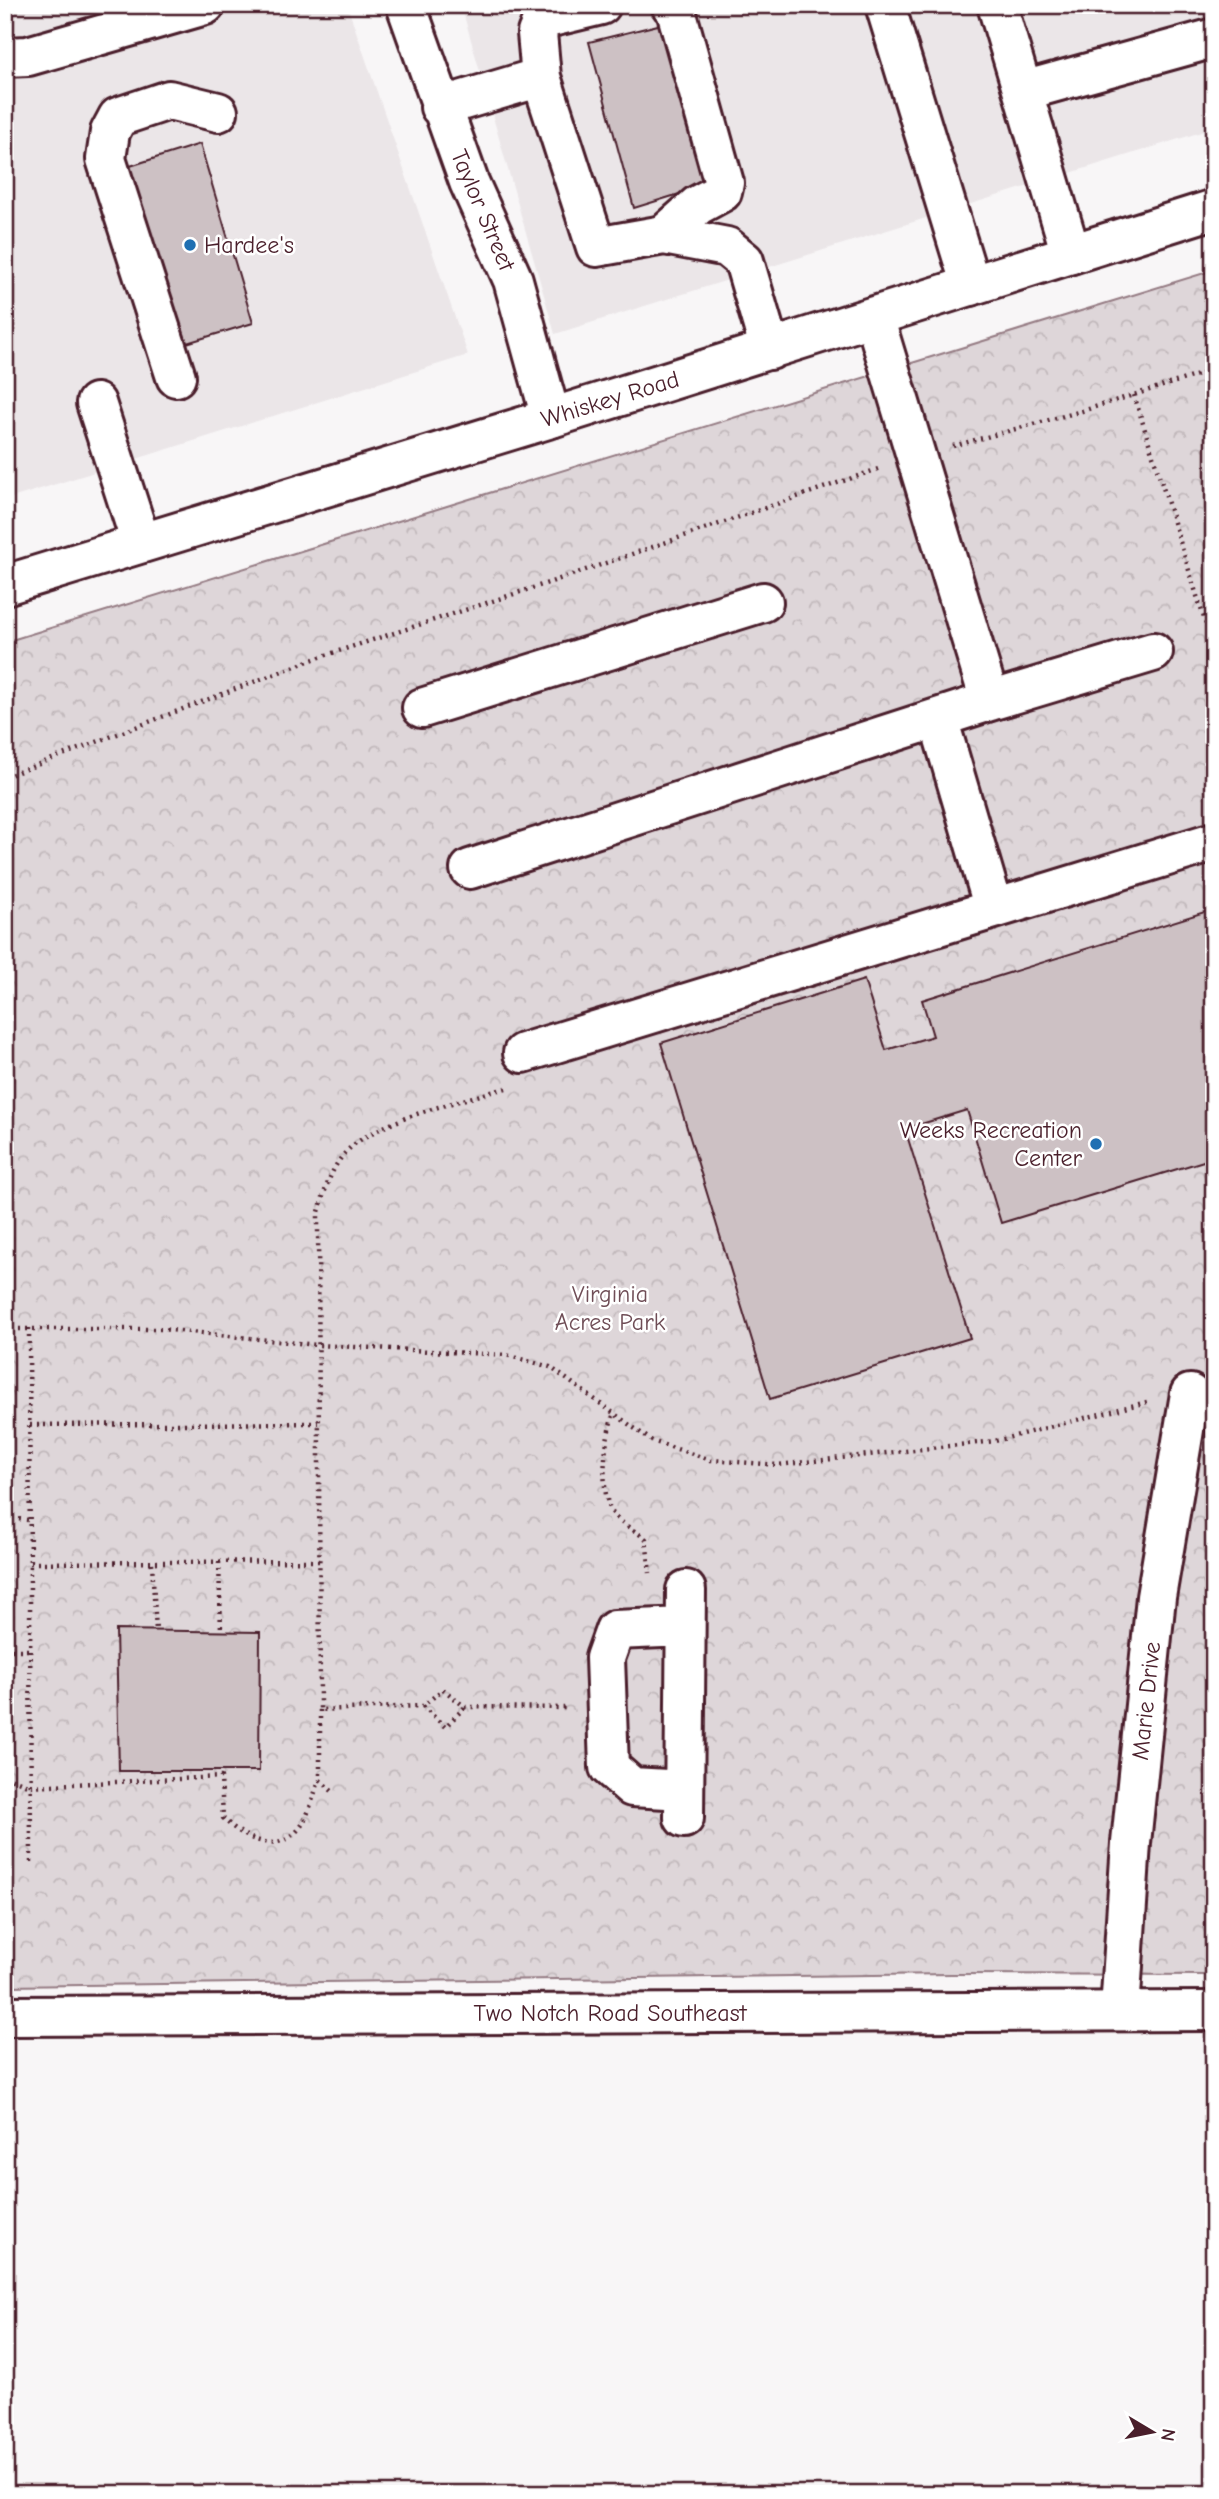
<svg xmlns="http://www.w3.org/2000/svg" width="1219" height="2499" font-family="'Comic Neue',sans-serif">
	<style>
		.built { fill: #ebe6e8 }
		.park { fill: url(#park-crowns); stroke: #947a82; stroke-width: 2 }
		.building { fill: #cdc1c4; stroke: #4a1f2b; stroke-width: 2 }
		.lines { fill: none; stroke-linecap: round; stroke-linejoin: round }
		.minor-casing { stroke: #4a1f2b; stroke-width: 44 }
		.major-casing { stroke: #4a1f2b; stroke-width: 44 }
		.path { stroke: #4a1f2b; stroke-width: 4.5; stroke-dasharray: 2 5; stroke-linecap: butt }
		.minor { stroke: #fff; stroke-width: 38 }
		.major { stroke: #fff; stroke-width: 38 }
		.poi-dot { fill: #1f6fb2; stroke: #fff; stroke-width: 2.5 }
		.labels { text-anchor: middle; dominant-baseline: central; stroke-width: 5; stroke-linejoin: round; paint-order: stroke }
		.street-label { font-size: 24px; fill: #4a1f2b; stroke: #fff }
		.poi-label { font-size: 24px; fill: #4a1f2b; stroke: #fff; text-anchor: start }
		.park-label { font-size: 24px; fill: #6f4d56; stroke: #fff }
	</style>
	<defs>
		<pattern id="park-crowns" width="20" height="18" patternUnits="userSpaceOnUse" patternTransform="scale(1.75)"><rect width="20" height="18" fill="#ded6d9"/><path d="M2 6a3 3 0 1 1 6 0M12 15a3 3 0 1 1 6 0" fill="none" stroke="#c0b7ba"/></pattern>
	</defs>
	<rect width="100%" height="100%" fill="#f8f6f7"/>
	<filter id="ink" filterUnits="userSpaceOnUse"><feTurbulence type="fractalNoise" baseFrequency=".0143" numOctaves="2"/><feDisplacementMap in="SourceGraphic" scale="14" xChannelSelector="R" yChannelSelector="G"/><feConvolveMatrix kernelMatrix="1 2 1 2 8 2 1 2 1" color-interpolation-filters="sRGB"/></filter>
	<g filter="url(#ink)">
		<path class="built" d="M5,5H347L468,355L5,500Z
			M461,5H1214V128L555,334Z"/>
		<path class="park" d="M1214,270V1975L952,1974L5,1986V642Z"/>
		<path class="building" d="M666,23L715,183L634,208L589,42Z
			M200,144L253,323L180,345L127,167Z
			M1214,909V1173L1210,1159L1001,1223L967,1110L905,1129L970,1338L770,1399L661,1043L864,980L886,1050L933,1036L922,1000Z
			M116,1630L260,1632L259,1771H119Z"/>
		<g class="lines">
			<g class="minor-casing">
				<path id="minor" d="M406,5L469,182L513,280L551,418
					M885,5L971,286
					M997,5L1071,254
					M5,57L28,56L205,5
					M541,77L537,33L543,19L601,5
					M1023,91L1214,38
					M440,107L541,77L596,247L664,235L727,247L744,261L770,350
					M664,235L698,205L722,192L724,183L675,7L671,5
					M874,317L990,701
					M176,377L106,159L110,132L118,117L169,100L218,112
					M96,403L141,543
					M422,708L763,602
					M938,718L994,909
					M470,869L990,701L1153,652
					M523,1053L1210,843
					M684,1790L632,1787L609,1767L605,1658L615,1630L685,1627
					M684,1818L686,1590
					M1120,2011L1131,1843L1156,1597L1190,1394
					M5,2016L1214,2011"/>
			</g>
			<g class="major-casing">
				<path id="major" d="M5,585L551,418L1214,209"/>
			</g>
			<path class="path" d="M1134,395L1214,650
				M953,446L1082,411L1214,370
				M5,777L311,660L551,582L881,468
				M506,1088C464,1100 381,1119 350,1148C331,1165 324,1192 318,1216L320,1710L423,1706L443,1689L465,1707L569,1708
				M29,1328L31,1864
				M5,1329H161L317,1345L506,1355L550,1367L652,1441L711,1460L778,1465L995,1441L1147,1402
				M613,1416C605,1437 599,1492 612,1512C619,1523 636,1531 646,1539L650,1573
				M30,1425L318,1423
				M5,1518L29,1520
				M219,1562L221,1631
				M30,1563L319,1561
				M152,1563L156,1631
				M5,1650H30
				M423,1706L445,1727L465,1707
				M320,1710V1780L333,1792
				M5,1776L30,1786L221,1777L223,1818C241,1837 274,1855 297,1831C309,1819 312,1796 320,1780"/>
			<use href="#minor" class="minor"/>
			<use href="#major" class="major"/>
		</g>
	</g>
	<g class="poi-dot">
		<circle cx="190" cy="245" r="7"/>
		<circle cx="1096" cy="1144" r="7"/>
	</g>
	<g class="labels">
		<g class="street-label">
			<text transform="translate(483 210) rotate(67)">Taylor Street</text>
			<text transform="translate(610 399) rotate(-17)">Whiskey Road</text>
			<text transform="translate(1146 1701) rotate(-84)">Marie Drive</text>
			<text x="610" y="2013">Two Notch Road Southeast</text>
		</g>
		<g class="poi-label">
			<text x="204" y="245">Hardee's</text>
			<text x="1082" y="1130" text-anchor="end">Weeks Recreation<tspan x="1082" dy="28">Center</tspan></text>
		</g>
		<g class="park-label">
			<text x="610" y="1294">Virginia<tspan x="610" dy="28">Acres Park</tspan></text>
		</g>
	</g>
	<rect width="1219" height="2499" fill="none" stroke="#fff" stroke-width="28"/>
	<rect x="14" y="14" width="1191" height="2471" fill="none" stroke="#4a1f2b" stroke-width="2.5" filter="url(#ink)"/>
	<g transform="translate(1152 2432) rotate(100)" stroke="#ffffff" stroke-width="5" paint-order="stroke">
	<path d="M0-5L12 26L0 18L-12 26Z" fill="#4a1f2b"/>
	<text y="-10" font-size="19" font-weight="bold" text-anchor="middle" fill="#4a1f2b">N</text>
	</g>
</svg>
